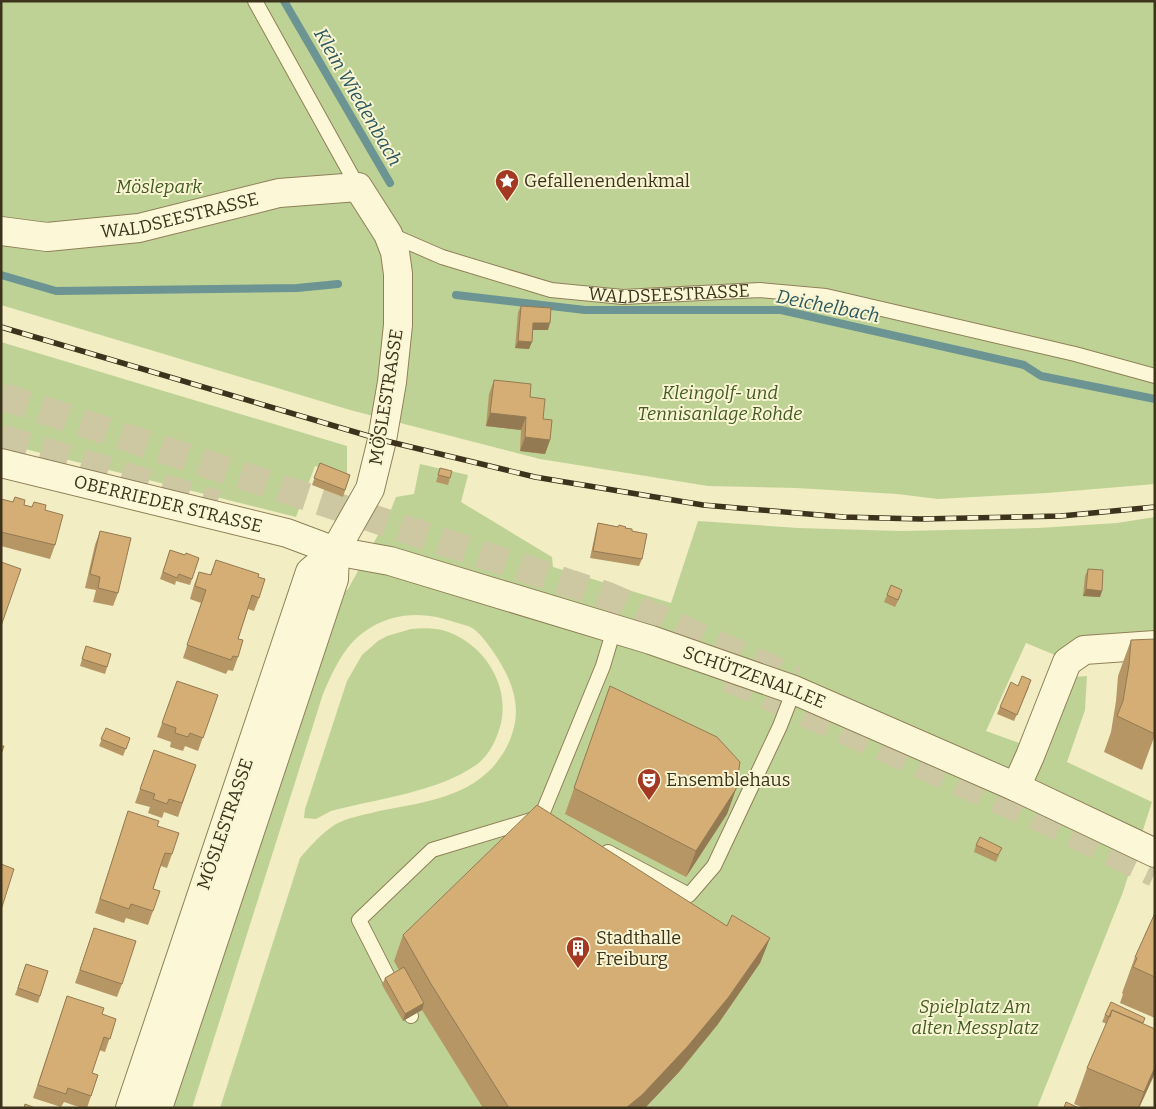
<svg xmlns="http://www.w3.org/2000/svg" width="1156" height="1109" font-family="Bitter,serif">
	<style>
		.green { fill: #bfd296 }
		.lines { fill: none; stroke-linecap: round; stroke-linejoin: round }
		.stream { stroke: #6b9492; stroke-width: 8 }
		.trunk-tunnel { stroke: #cec8a2; stroke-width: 28; stroke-dasharray: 28 14; stroke-linecap: butt }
		.service-casing { stroke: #8f7f58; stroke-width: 16 }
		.minor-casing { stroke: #8f7f58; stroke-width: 30 }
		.service { stroke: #fcf8d7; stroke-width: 14 }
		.minor { stroke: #fcf8d7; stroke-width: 28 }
		.rail-casing { stroke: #3d331d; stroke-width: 5.5 }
		.rail { stroke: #f9f5d3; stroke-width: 4; stroke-dasharray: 11; stroke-linecap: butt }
		.wall { fill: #b69665 }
		.shaded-wall { fill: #947a52 }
		.building { fill: #d4ae75; stroke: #947a52 }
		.labels { text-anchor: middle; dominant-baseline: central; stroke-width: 4; stroke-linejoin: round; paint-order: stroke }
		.poi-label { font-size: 18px; fill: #3d331d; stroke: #f9f5d3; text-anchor: start }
		.park-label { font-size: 18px; font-style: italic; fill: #425b22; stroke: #f9f5d3 }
		.street-label { font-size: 18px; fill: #3d331d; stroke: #f9f5d3 }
		.water-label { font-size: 19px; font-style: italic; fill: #2b585e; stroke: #f9f5d3 }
	</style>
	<rect width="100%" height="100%" fill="#f2edc3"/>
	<path class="green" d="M1,1H1155V484L1047,493L938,499L897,494L796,488L708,486L540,459L350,410L1,305Z
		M1,342L347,446V477L315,466L296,517L1,443Z
		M420,464L468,475L461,502L552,557L553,567L671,603L698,521L798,528L901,531L1038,528L1117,523L1155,517V635L1076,640L1055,655L1026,643L986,731L1047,753L1074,677L1087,676L1085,710L1067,762L1152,802L1123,892L1037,1108H220L300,858C311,845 322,833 336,824C347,818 363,815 375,812C417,803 462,800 493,767C502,756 509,745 513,731C522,702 509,674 492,650C487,643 480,633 472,628C467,625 460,624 454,622C423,611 392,612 364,632C344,646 333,671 323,694L192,1108H166L339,596L348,589L388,517L396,497L414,494Z
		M411,629C421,628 432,628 442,630C483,641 512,686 500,727C496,741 488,757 476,765C438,792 376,799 331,811L316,819L304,818L305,809L347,681L362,655L378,641L387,636Z"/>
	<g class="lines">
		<path class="stream" d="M284,1L390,183
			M1,275L56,291L297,288L338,284
			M456,295L585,310H781L1024,365L1041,376L1155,399"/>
		<path class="trunk-tunnel" d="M1,396L608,596L795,679
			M1,438L217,504
			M728,678L1042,819L1155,873"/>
		<g class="service-casing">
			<g id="service">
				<path d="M255,1L358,187"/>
				<path id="s1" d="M389,234L442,257L551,290L623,297L760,290L826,296L1075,354L1155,376"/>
				<path d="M608,852L689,895L714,866L780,726L794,690"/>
				<path d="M411,1016L390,981L359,920L432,850L541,817L603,666L614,629"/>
			</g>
		</g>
		<g class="minor-casing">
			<g id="minor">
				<path id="s2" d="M1,231L47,237L139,228L279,193L358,187L388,234L395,252L398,274V325L392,382L382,440L370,489L335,551L310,572L130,1108"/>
				<path id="s3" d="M1,463L287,533L335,551L390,561L651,640L794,690L1016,787L1155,853"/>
				<path d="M1016,787L1030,756L1067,662L1084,650L1155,645"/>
				<path d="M158,1108L334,579L335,551"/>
			</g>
		</g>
		<use href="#service" class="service"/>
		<use href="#minor" class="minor"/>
		<g class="rail-casing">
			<path id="rail" d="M1,327L382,440L535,477L703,505L843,517L921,519L1061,516L1155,507"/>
		</g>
		<use href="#rail" class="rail"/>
	</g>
	<path class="wall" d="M521,306L548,330H532L529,349L515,348L518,312Z
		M494,380L530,397L543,419L550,440L545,454L520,451L521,430L486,426L489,394Z
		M320,463L350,475L343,497L312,485Z
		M440,468L450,478L448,485L436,482Z
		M15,497L24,505L45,510L55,545L50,559L1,546V499L13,502Z
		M598,523L625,528L632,531L642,559L639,566L590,558L596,530Z
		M100,531L118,593L113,606L93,602L96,590L85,588L95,545Z
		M170,550L185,555L199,558L190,585L176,581L175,585L160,579Z
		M216,560L258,577L259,598L254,611L248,609L238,639V657L233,671L228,670L226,674L183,658L201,603L190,599L194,585L199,572L210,575Z
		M1088,569L1102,591L1100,597L1083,596L1085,576Z
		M887,595L900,597L895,607L884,602Z
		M1131,640L1155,735L1142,770L1104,752L1111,732L1116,701L1118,676Z
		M86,646L111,654L105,674L80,666Z
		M177,681L218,695L198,751L185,746L183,751L170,747L171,742L157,737Z
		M610,686L736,789L727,814L686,877L565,814Z
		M1018,686L1029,687L1014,721L997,714L1000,707Z
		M106,728L130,738L123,756L99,746Z
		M154,750L196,765L178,817L164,812L162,818L148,813L150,807L135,803Z
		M128,811L157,826L172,854L167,868L161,866L153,889V911L148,925L126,918L124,923L95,913Z
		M976,845L999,855L996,862L974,852Z
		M1155,913V1018L1120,1003L1123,994L1122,993L1135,957Z
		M727,926L770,938L760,963L718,1024L679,1072L645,1108H483L422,1010L403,1021L382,985L385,978L399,970L394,961L403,935Z
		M94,928L122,984L117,997L75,983Z
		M26,964L48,971L38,1003L15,995Z
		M67,996L102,1014L116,1019L105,1052L99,1050L92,1073L98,1075L87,1108H82L64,1102L61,1107L33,1098Z
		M1105,1015L1143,1024L1155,1029V1073L1139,1108H1084L1074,1104L1087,1068L1107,1024L1102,1022Z"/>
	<path class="shaded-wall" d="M533,323H550L548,330H530Z
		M518,341L532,342L529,349L515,348Z
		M490,413L526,417L521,430L486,426Z
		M525,437L550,440L545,454L520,451Z
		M1086,589L1102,591L1100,597L1083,596Z
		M736,789L727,814L686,877L696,851Z
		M770,938L760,963L718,1024L679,1072L645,1108H626Z
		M424,1003L422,1010L403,1021L405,1014Z
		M1155,1067V1073L1139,1108H1138L1144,1092Z"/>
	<path class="building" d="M521,306L551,308L550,323H533L532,342L518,341Z
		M494,380L531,384L530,397L545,399L543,419L552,420L550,440L525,437L526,417L490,413Z
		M320,463L350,475L345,490L314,478Z
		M440,468L452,471L450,478L438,475Z
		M15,497L25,500L24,505L32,507L34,502L46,505L45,510L63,515L55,545L1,532V499L13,502Z
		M598,523L618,527L619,525L626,527L625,528L632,529V531L647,534L642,559L593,551Z
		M100,531L131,538L118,593L98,588L100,577L90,574Z
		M170,550L185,555L186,553L199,558L192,579L179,574L177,578L163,572Z
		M216,560L259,574L258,577L265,579L259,598L252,595L238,639L243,640L238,657L233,656L231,660L187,645L206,590L195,586L199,572L211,575Z
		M1,562L21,569L1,626Z
		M1088,569L1103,570L1102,591L1086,589Z
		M891,585L902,590L898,600L887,595Z
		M1155,639V734L1117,716L1123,701L1129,665L1131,640Z
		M86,646L111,654L107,667L82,659Z
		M1022,676L1031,680L1017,715L1000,707L1011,682L1018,686Z
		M177,681L218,695L203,738L190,733L188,737L175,733L176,728L162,723Z
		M610,686L717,737L740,762L736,789L696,851L574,788Z
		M106,728L130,738L126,749L101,739Z
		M1,746H4L1,754Z
		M154,750L196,765L182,803L169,799L167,804L153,799L155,794L140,789Z
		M537,805L727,926L732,915L770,938L728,998L688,1046L642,1095L626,1108H509L431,984L403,935Z
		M128,811L159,821L157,826L179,833L172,854L165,853L159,870L153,889L160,891L153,911L131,904L129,909L100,899Z
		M980,837L1002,848L998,855L976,845Z
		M1,864L14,869L1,910Z
		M1155,913V977L1133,967L1137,958L1135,957Z
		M94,928L136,941L122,984L80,970Z
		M26,964L48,971L40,996L18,988Z
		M404,967L424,1003L405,1014L385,978Z
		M67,996L104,1008L102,1014L116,1019L110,1039L104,1037L92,1073L98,1075L91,1096L68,1088L66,1094L38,1085Z
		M1111,1002L1145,1018L1143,1023L1112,1010L1110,1017L1105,1015Z
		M1112,1010L1155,1029V1067L1144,1092L1087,1068Z
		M1066,1102L1079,1108H1064Z
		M25,1104L35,1108H24Z"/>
	<defs>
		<g id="sight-pin" transform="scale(1.25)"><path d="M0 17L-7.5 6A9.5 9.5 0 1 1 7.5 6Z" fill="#a33922" stroke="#f9f5d3"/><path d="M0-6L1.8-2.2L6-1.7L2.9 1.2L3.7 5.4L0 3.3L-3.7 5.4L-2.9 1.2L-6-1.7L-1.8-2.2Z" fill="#fff"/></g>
		<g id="theatre-pin" transform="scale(1.25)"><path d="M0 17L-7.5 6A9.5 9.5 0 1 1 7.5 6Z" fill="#a33922" stroke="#f9f5d3"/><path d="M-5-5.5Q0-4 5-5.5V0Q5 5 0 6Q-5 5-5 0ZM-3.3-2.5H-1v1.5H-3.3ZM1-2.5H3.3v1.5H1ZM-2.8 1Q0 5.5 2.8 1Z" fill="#fff"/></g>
		<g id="building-pin" transform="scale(1.25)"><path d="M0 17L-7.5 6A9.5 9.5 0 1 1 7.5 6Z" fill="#a33922" stroke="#f9f5d3"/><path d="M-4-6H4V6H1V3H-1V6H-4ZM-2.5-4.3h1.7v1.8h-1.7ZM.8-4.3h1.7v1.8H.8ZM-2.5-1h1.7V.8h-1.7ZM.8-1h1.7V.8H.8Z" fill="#fff"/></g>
	</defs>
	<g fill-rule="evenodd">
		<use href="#sight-pin" x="507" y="181"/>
		<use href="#theatre-pin" x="649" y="780"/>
		<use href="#building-pin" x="578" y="948"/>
	</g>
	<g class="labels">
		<g class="poi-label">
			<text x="524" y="181">Gefallenendenkmal</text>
			<text x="666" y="780">Ensemblehaus</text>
			<text x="596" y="938">Stadthalle<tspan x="596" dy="21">Freiburg</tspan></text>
		</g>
		<g class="park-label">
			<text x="159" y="187">Möslepark</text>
			<text x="720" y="393">Kleingolf- und<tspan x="720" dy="21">Tennisanlage Rohde</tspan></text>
			<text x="975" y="1007">Spielplatz Am<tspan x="975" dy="21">alten Messplatz</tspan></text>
		</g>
		<g class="street-label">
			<text stroke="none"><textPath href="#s2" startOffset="181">WALDSEESTRASSE</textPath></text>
			<text stroke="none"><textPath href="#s1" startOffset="290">WALDSEESTRASSE</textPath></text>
			<text transform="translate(386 397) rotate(-81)">MÖSLESTRASSE</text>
			<text stroke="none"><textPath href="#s3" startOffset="172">OBERRIEDER STRASSE</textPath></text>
			<text stroke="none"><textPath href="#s3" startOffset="784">SCHÜTZENALLEE</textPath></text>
			<text transform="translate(225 824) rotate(-71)">MÖSLESTRASSE</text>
		</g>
		<g class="water-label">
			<text transform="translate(358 97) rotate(60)">Klein Wiedenbach</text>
			<text transform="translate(828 306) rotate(11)">Deichelbach</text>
		</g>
	</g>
	<rect width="1156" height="1109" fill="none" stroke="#3d331d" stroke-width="5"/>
</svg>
